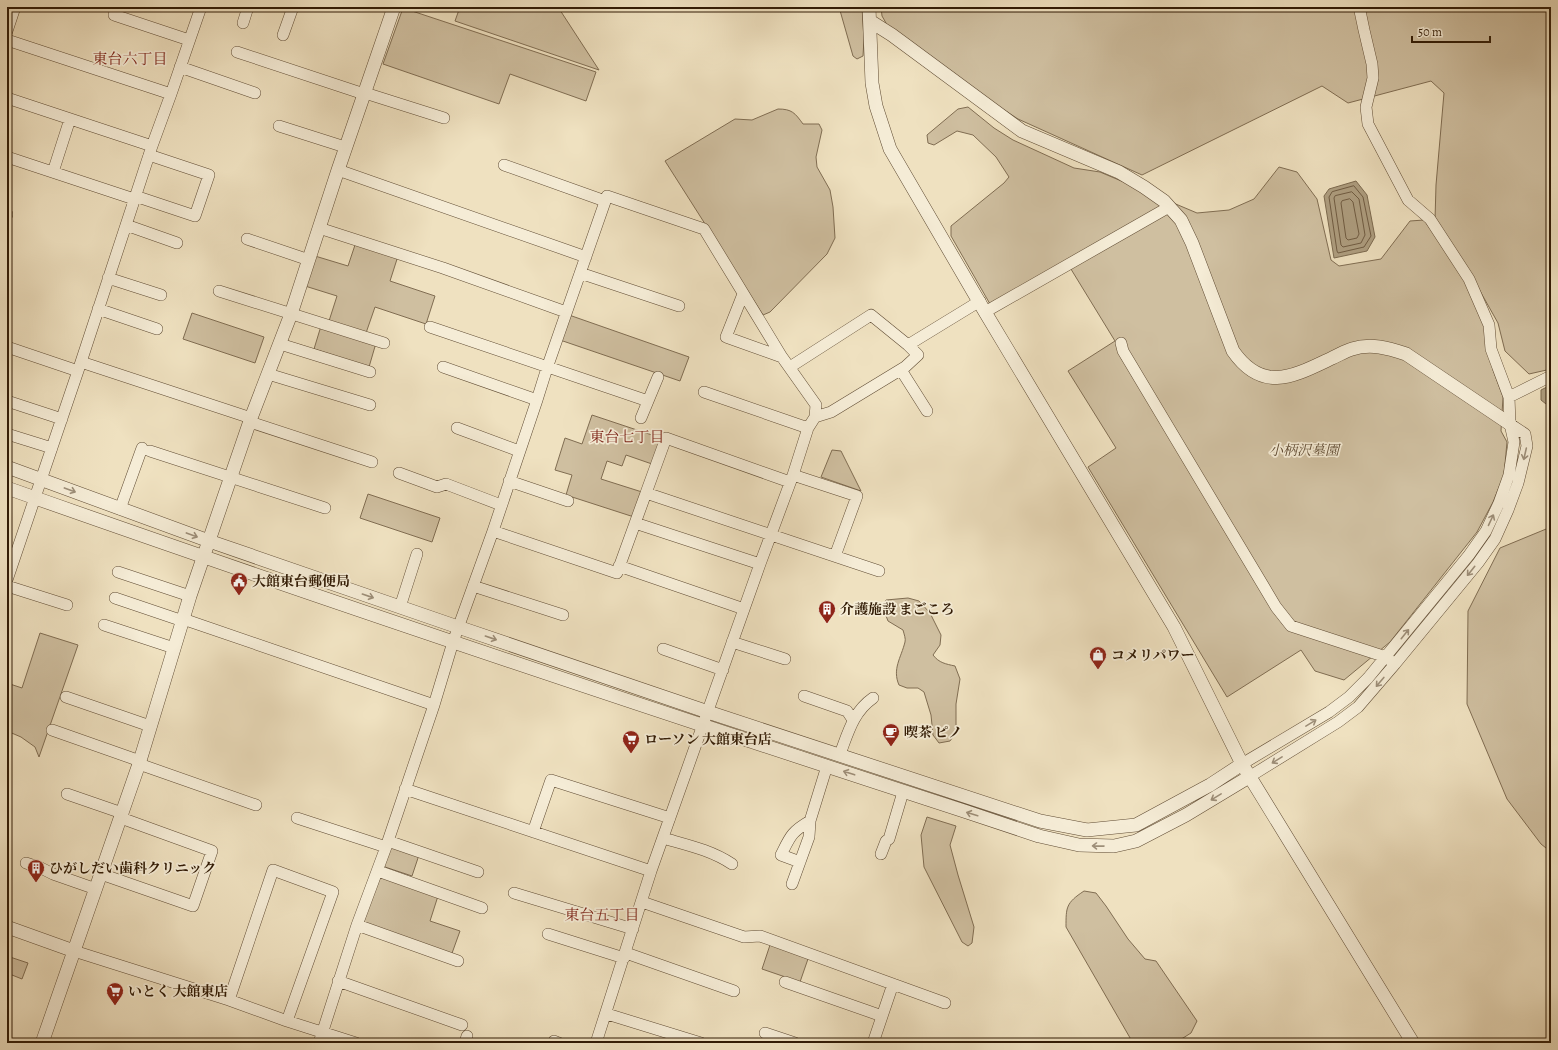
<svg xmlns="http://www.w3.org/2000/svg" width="1558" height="1050" font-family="Alegreya,'Noto Serif JP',serif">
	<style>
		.green { fill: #cfbfa0; stroke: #806d52 }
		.water { fill: #ae9e80; stroke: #7c6a4f }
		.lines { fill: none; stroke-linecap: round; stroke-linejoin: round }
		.shore { stroke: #705c42; stroke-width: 1 }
		.minor-casing { stroke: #604c34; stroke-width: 12 }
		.tertiary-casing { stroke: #604c34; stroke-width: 14 }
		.minor { stroke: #f5ecd6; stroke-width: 11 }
		.tertiary { stroke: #f5ecd6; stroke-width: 13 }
		.oneway { stroke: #9d8e78 }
		.labels { text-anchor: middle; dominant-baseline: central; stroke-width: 3.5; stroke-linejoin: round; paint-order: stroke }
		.park-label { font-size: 14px; font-style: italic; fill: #604c34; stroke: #f5ecd6 }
		.poi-label { font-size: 14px; font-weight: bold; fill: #311b05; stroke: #f5ecd6; text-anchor: start }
		.neighbourhood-label { font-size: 15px; fill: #7a1f14; stroke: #f5ecd6 }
	</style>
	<rect width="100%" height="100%" fill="#efe1c0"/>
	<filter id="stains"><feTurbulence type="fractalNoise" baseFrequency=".005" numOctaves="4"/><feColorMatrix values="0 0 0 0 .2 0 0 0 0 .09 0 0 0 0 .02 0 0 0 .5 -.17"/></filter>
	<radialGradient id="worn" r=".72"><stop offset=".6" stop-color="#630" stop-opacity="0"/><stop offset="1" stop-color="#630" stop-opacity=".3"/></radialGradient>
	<path class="green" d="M460,7H558L599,70L455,21Z
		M839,7H862L864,39L863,56L857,59L853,56Z
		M881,7H1551V369L1529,374L1505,351L1498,323L1471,275L1435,220L1436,185L1444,93L1431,81L1348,103L1322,86L1142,175L1018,119L960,81L890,30L882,16Z
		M403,8L596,72L586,101L510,74L499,104L383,64Z
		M968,107L994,128L1013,140L1074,168L1100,172L1197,213L1229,210L1254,199L1279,167L1297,172L1317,199L1331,260L1339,266L1381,259L1410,221L1424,220L1460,271L1491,319L1493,370L1503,397L1501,431L1507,442L1504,475L1493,502L1477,532L1390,642L1344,680L1315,671L1301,650L1227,697L1088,467L1116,448L1068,371L1115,341L1066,261L990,304L951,236V226L1004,183L1009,177L996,157L973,135L957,131L934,145L928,143L927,135L958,109Z
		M778,109C792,109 795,113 803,124H819L822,130L816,157L817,167L830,190L833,207L835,238L827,254L770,312L763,315L665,161L735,119L752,120Z
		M356,242L398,256L390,281L435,296L426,324L375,307L366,333L329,321L337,296L305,286L315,256L348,266Z
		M192,313L264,337L255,363L183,339Z
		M569,315L689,357L680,381L560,340Z
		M321,326L376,343L369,367L314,349Z
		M592,415L661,438L652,464L626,455L622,466L607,461L601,479L642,492L634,517L566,495L572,475L555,470L565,438L582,444Z
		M832,450L841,451L861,491L821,477Z
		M368,494L440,518L432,542L360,518Z
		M1551,527V852L1541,844L1507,799L1467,704L1468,611L1500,548Z
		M908,598L919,601L930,613L941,635L940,645L933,655C939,663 946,664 955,666L960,679L956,704V732L950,741L939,743L933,735L931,715L924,692L918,688H907L899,685C892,669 901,658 905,642C906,639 904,634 903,630L888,621L883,608L886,600Z
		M40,633L78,645L39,757L35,747L21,737L7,731V683L22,688Z
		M927,817L956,826L950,845L958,875L974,927L972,943L968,946L962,942L924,867L921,835Z
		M391,845L419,855L412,876L385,867L384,864Z
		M386,877L438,896L430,921L460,931L451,956L365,924L364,921L377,879Z
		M1084,891L1096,893L1106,906L1128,939L1145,959L1156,961L1197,1021L1191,1033L1175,1043H1133L1066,927C1066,907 1066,903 1084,891Z
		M771,942L809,956L800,982L762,969Z
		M7,956L28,963L22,979L7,973Z"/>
	<path class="water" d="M1356,181L1367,195L1375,237L1367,251L1334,258L1324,196L1329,189Z
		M1551,385V408L1541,400V390Z"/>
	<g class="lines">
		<path class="shore" d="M1354,186L1363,197L1371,236L1364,247L1338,253L1337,251L1329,197L1332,192Z
			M1352,192L1359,199L1365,235L1361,243L1343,247L1341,245L1334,198L1335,196Z
			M1350,199L1353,202L1359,234L1357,238L1348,240L1346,238L1341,203L1342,201Z"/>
		<g class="minor-casing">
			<path id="minor" d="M117,7L114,15L189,40
				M243,23L248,7
				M7,31L15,7
				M283,35L293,7
				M7,40L171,94
				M237,52L364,94
				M180,67L255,93
				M365,93L444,118
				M7,98L152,146
				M279,126L345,147
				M7,157L134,199
				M504,165L605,201
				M338,170L586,257
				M53,172L70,119
				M135,196L195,216L209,175L149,155
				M7,214V215
				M126,225L177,243
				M319,228L443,268L566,312
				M247,239L309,260
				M580,273L679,306
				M108,278L161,295
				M219,291L384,343
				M743,294L726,337L782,357
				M98,309L157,329
				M985,312L1169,207
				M430,327L648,401
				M1121,343L1123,351L1276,607L1291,626L1386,657L1391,661
				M280,344L370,372
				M7,347L78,371
				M81,362L251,418
				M443,367L537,400
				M790,367L871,315L908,345
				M901,370L927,411
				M268,374L370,405
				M704,392L808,428
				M1509,397L1551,376
				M7,401L62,419
				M815,417L831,412L905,367L918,355L908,345L980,301
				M641,418L658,377
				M250,422L372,462
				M457,428L519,451
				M7,434L52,448
				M150,451L325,508
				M399,473L437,487L446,484L501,505
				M793,475L857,496L835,556
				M509,481L568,501
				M646,493L666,438L790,482
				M120,509L142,448
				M635,523L760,564
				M493,531L617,573L646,493L879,571
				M619,566L744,609
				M118,572L190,596
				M7,580L81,362L152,146L171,94L201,7
				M7,586L67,605
				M473,586L563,615
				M115,598L183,621
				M400,607L417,554
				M183,619L434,705
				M104,625L174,648
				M732,642L785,659
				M663,649L723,670
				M804,696L847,711L853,720
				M66,697L150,726
				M52,730L140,761
				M840,754C848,733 853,712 873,698
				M139,764L256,805
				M1242,764L1329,712L1349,697L1368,678L1469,555L1486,531L1499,503L1509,475L1514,442L1510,424L1509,397L1491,349L1489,325L1469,279L1430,219L1408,200L1368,124L1366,107L1373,78L1372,64L1364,30L1360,11
				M1249,777L1338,722L1358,707L1395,664L1478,563L1495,539L1508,510L1518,483L1527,446L1525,434L1510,424
				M405,789L651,871
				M67,794L122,813
				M297,818L386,847
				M533,832L551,780L670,818
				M663,838C687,845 711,850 732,864
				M388,841L478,872
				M881,854L886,841L889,839L903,792
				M800,862L781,855C790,837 791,832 810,821
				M26,863L41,868L53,874L96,889
				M378,871L482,908
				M101,874L193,906L212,851L121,818
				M792,884L809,837L810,821L827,766
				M514,893L633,929
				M642,902L744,937L760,936L945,1003
				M357,925L458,961
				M548,934L624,958
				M74,951L229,1000L287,1021L356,1043
				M626,953L734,991
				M338,981L462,1025
				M785,982L882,1016
				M229,1000L273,870L333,892L287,1021
				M607,1014L701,1043
				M765,1033L795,1043
				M554,1041L559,1043
				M319,1043L357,925L386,847L434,705L453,642L493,531L537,400L547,368L607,196L704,229L782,357L816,405L815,417L808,428L793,475L760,564L651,871L596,1043
				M465,1043L467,1036
				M873,1043L893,984"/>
		</g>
		<g class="tertiary-casing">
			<path id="tertiary" d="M869,7L872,83L876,106L890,149L985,312L1174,627L1242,764L1413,1043
				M870,21L892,35L1022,131L1119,172L1144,187L1164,201L1181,220L1192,243L1233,351C1263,394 1294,376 1332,358C1339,355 1345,351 1352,349C1371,343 1388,348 1406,354L1510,424
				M7,467L209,541L458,627L708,712L1040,821L1087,830L1136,825L1210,785L1242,764
				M7,488C324,600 644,707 964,811L1039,836L1079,845L1114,846L1136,841L1186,815L1249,777
				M7,927L74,951
				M42,1043L139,764L190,596L251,418L291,314L338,170L394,7"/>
		</g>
		<use href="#minor" class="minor"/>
		<use href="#tertiary" class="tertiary"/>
	</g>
	<defs><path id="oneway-shaft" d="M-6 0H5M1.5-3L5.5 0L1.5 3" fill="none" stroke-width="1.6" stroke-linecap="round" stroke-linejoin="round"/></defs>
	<g class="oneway">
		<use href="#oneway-shaft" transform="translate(1525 454) rotate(103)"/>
		<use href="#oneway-shaft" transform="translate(70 490) rotate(20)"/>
		<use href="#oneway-shaft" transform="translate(1491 520) rotate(-65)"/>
		<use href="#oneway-shaft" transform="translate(192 535) rotate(20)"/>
		<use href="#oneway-shaft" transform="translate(1471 571) rotate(129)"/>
		<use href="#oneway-shaft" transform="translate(368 596) rotate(19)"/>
		<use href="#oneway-shaft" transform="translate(1405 634) rotate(-51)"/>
		<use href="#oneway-shaft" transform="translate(491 638) rotate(19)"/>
		<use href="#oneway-shaft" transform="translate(1380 682) rotate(130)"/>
		<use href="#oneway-shaft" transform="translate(1311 723) rotate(-31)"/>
		<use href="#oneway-shaft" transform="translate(1277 760) rotate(148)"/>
		<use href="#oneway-shaft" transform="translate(849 773) rotate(-162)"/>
		<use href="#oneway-shaft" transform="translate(1216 797) rotate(149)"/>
		<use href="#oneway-shaft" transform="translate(972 814) rotate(-163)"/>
		<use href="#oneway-shaft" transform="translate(1098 846) rotate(-179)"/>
	</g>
	<defs>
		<g id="civic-pin" transform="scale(0.9)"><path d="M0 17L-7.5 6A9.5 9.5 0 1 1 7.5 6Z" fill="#8f2418" stroke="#f5ecd6"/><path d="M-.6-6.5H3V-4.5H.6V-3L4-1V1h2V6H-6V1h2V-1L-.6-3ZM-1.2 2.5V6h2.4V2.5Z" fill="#fff"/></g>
		<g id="building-pin" transform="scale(0.9)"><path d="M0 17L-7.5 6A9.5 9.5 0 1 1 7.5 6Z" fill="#8f2418" stroke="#f5ecd6"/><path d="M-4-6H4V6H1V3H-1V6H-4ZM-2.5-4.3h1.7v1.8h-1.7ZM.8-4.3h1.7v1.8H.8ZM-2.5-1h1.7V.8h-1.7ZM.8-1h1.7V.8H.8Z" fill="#fff"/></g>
		<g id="shop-pin" transform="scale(0.9)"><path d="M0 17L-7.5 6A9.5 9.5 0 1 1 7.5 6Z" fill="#8f2418" stroke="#f5ecd6"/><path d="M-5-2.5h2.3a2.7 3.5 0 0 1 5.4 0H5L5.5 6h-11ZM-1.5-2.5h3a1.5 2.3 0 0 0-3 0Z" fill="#fff"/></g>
		<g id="cafe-pin" transform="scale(0.9)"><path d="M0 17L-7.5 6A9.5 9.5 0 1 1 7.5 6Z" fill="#8f2418" stroke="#f5ecd6"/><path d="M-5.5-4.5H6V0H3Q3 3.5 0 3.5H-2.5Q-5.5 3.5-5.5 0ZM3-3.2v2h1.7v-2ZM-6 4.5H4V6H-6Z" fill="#fff"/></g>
		<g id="supermarket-pin" transform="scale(0.9)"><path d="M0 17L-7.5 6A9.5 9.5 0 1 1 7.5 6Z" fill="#8f2418" stroke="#f5ecd6"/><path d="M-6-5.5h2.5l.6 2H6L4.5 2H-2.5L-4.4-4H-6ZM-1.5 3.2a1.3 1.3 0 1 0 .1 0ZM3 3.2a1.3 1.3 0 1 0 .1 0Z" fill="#fff"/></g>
	</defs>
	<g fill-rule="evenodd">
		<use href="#civic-pin" x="239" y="581"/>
		<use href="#building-pin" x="827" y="609"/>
		<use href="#shop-pin" x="1098" y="655"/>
		<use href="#cafe-pin" x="891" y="732"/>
		<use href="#supermarket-pin" x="631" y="739"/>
		<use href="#building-pin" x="36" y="868"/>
		<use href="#supermarket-pin" x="115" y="991"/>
	</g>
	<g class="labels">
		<g class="park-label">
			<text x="1304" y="450">小柄沢墓園</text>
		</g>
		<g class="poi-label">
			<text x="252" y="581">大館東台郵便局</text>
			<text x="840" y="609">介護施設 まごころ</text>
			<text x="1111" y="655">コメリパワー</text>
			<text x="904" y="732">喫茶 ピノ</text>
			<text x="644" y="739">ローソン 大館東台店</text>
			<text x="49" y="868">ひがしだい歯科クリニック</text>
			<text x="128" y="991">いとく 大館東店</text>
		</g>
		<g class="neighbourhood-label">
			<text x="130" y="59">東台六丁目</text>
			<text x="627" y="437">東台七丁目</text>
			<text x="602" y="915">東台五丁目</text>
		</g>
	</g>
	<rect width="1558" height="1050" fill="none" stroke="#efe1c0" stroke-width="24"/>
	<rect x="8" y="8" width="1542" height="1034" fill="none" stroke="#311b05" stroke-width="2"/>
	<rect x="12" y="12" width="1534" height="1026" fill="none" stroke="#311b05"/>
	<path d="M1412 36v6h78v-6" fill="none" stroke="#311b05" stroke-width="2"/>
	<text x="1418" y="36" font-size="12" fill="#311b05" stroke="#f5ecd6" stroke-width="3" paint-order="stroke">50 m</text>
	<rect width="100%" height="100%" filter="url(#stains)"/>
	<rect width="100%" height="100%" fill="url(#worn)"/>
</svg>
